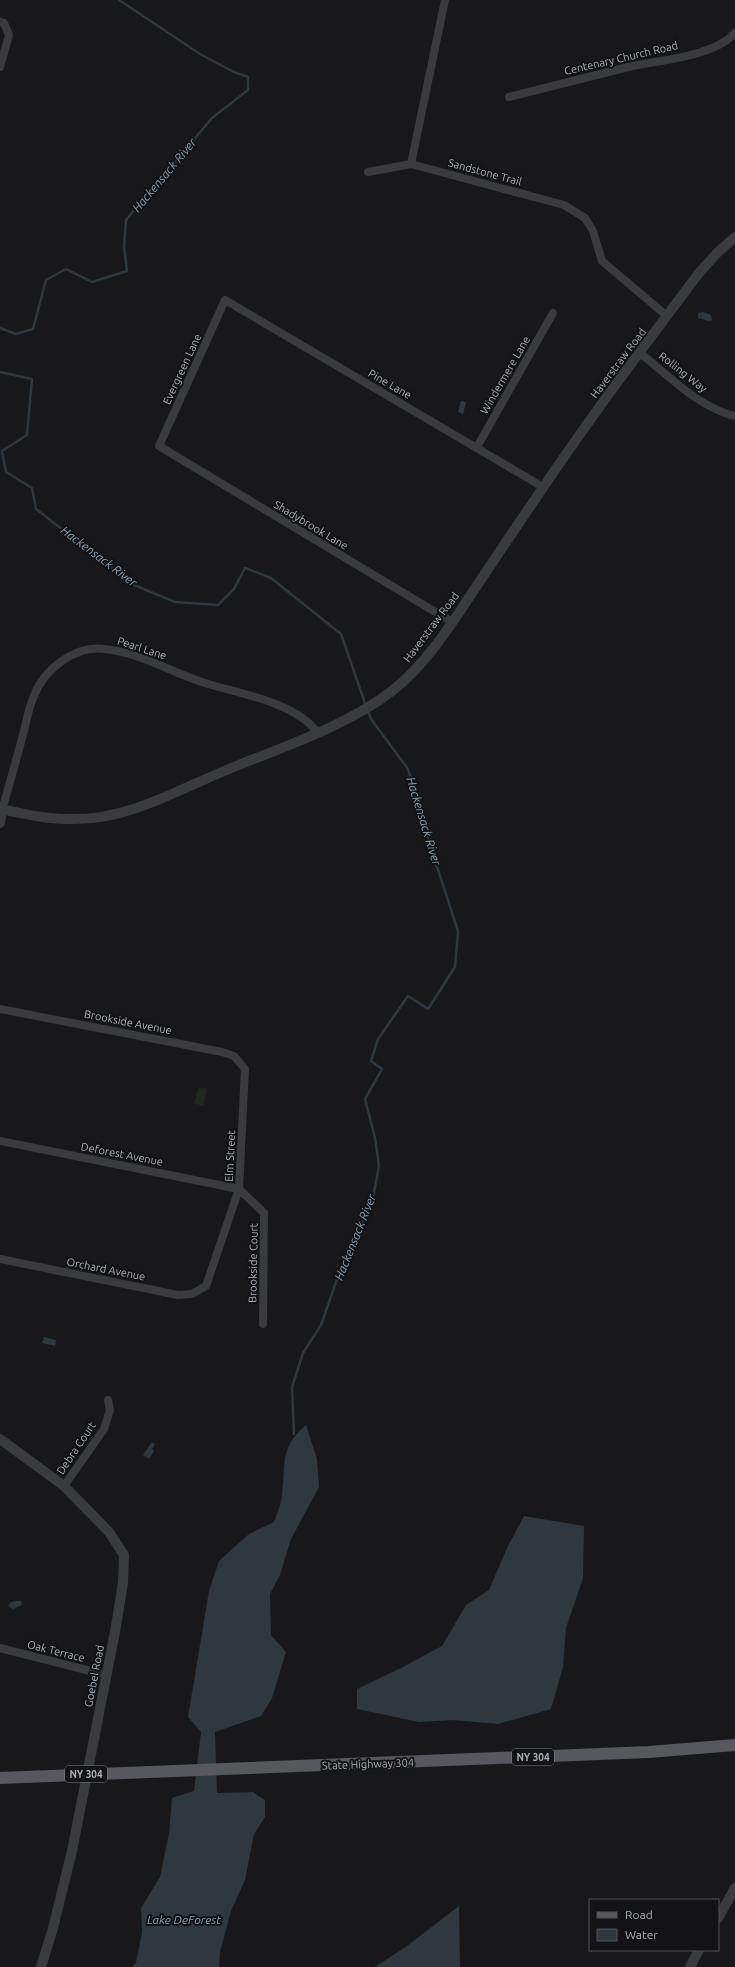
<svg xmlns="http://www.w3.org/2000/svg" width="735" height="1967" font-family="Ubuntu,sans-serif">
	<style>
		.green { fill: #202821 }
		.water { fill: #2f383e }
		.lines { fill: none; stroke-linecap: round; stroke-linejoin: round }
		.stream { stroke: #2f383e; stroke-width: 2.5 }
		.minor { stroke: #3a3b3f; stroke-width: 8 }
		.tertiary { stroke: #3a3b3f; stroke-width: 10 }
		.primary { stroke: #56585e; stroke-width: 12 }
		.labels { text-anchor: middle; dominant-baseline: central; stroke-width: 4; stroke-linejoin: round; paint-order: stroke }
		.shield { fill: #131315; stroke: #7d8288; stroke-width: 1 }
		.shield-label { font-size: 10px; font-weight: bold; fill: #abb1b9 }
		.street-label { font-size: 11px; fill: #abb1b9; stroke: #131315 }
		.water-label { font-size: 12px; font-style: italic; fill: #85a0b2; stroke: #131315 }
	</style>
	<rect width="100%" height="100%" fill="#18181a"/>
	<path class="green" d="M199,1087L207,1089L203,1106L194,1103Z"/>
	<path class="water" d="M703,312L711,315L712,320L709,321L698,318V313Z
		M461,401L466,402L463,414L458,412Z
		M44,1337L56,1340L55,1346L42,1343Z
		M306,1425L317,1459L319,1487L291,1539L280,1575L270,1594L271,1635L286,1652L272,1698L261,1716L215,1732L217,1793L253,1792L265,1800V1817L254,1834L245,1880L231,1911L220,1952L219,1967H132L136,1963L142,1932L141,1908L160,1877L169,1833L172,1798L194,1791L201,1732L188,1717L209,1591L219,1561L249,1534L274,1522C277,1514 281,1504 282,1495C286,1464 279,1448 306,1425Z
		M152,1442L155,1444L152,1449L154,1451L149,1459L143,1455Z
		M524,1516L584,1526L583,1578L566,1628L563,1667L551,1709L498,1724L453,1720L419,1722L357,1709V1689L401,1668L442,1646L466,1605L489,1590L507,1548Z
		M17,1601H21L22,1605L13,1609L8,1606L11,1602Z
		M459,1906L460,1967H375L407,1946Z"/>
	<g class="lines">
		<path class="stream" d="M0,328L16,334L33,329L46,280L66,269L92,282L127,271L124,246L126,220L212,118L248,90V77L234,72L200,54L119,0
			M0,372L32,379L27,435L2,451L6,472L32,488L36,509L134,585L175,602L218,605L234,589L245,568L271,578L341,634L366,706
			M294,1434L292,1387L303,1353L321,1325L343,1262L360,1230L372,1203L379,1166L375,1138L365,1099L382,1069L371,1061L378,1039L408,996L428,1009L455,967L458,931L429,842L408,769L371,719L368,711"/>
		<path class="minor" d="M0,22L4,23L9,35L0,67
			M509,97C549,87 588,77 628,67C659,60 713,57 735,33
			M411,164L445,0
			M368,172L411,164L564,205L585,218L593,231L602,261L667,316
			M640,353C668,375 699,408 735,416
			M477,447L553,313
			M452,622L159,446L225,300L543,487
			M2,810C10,783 17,757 24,731C27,719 29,706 34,696C44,669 75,645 105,649C142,653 174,674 208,684C242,694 296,703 317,732
			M0,1009L222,1052L234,1056L245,1069L239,1189L206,1286L192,1294L178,1295L0,1259
			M0,1141L239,1189L264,1213L263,1324
			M64,1486L104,1429L110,1410L108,1400
			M0,1648L106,1675"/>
		<path class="tertiary" d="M0,809C24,814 50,820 75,819C128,819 174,792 222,772C276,749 346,727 392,691C425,665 449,628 472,593C494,560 516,527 538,495C589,419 644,346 699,273L717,253L735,237
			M0,823L2,810
			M0,1439L64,1486L109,1532L124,1555L123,1583L115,1632L72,1851L53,1928L41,1967
			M718,1918L735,1888
			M690,1967L699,1950"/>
		<path class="primary" d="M0,1778L649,1752L735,1745"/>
	</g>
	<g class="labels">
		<g class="shield">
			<rect x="512" y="1749" width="42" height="16" rx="3"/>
			<rect x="65" y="1766" width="42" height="16" rx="3"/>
		</g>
		<g class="shield-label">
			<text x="533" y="1757">NY 304</text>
			<text x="86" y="1774">NY 304</text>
		</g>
		<g class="street-label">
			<text transform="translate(621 58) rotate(-13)">Centenary Church Road</text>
			<text transform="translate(485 172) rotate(15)">Sandstone Trail</text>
			<text transform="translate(618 363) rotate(-53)">Haverstraw Road</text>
			<text transform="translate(182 369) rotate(-65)">Evergreen Lane</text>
			<text transform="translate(683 372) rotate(38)">Rolling Way</text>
			<text transform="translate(505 375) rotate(-60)">Windermere Lane</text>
			<text transform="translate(390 384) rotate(30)">Pine Lane</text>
			<text transform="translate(311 525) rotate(31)">Shadybrook Lane</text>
			<text transform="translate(431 627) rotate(-53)">Haverstraw Road</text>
			<text transform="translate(142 648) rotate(18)">Pearl Lane</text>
			<text transform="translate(128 1022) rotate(11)">Brookside Avenue</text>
			<text transform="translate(122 1154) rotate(11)">Deforest Avenue</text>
			<text transform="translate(230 1156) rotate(-87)">Elm Street</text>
			<text transform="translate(253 1263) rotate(-89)">Brookside Court</text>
			<text transform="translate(106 1269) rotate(11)">Orchard Avenue</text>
			<text transform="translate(76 1448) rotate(-56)">Debra Court</text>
			<text transform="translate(56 1651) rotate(14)">Oak Terrace</text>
			<text transform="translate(94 1676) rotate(-79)">Goebel Road</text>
			<text transform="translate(368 1764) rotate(-2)">State Highway 304</text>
		</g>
		<g class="water-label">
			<text transform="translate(164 175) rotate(-50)">Hackensack River</text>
			<text transform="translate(99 556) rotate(37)">Hackensack River</text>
			<text transform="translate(424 821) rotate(73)">Hackensack River</text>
			<text transform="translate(355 1237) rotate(-68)">Hackensack River</text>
			<text x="184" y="1919">Lake DeForest</text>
		</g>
	</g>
	<rect x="589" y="1899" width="130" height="52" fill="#131315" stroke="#505257"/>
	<rect x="597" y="1912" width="20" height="6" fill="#56585e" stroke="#505257"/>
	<text x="625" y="1919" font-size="12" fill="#abb1b9">Road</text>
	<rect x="597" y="1929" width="20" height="12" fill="#2f383e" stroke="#505257"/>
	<text x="625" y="1939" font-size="12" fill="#abb1b9">Water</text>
</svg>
